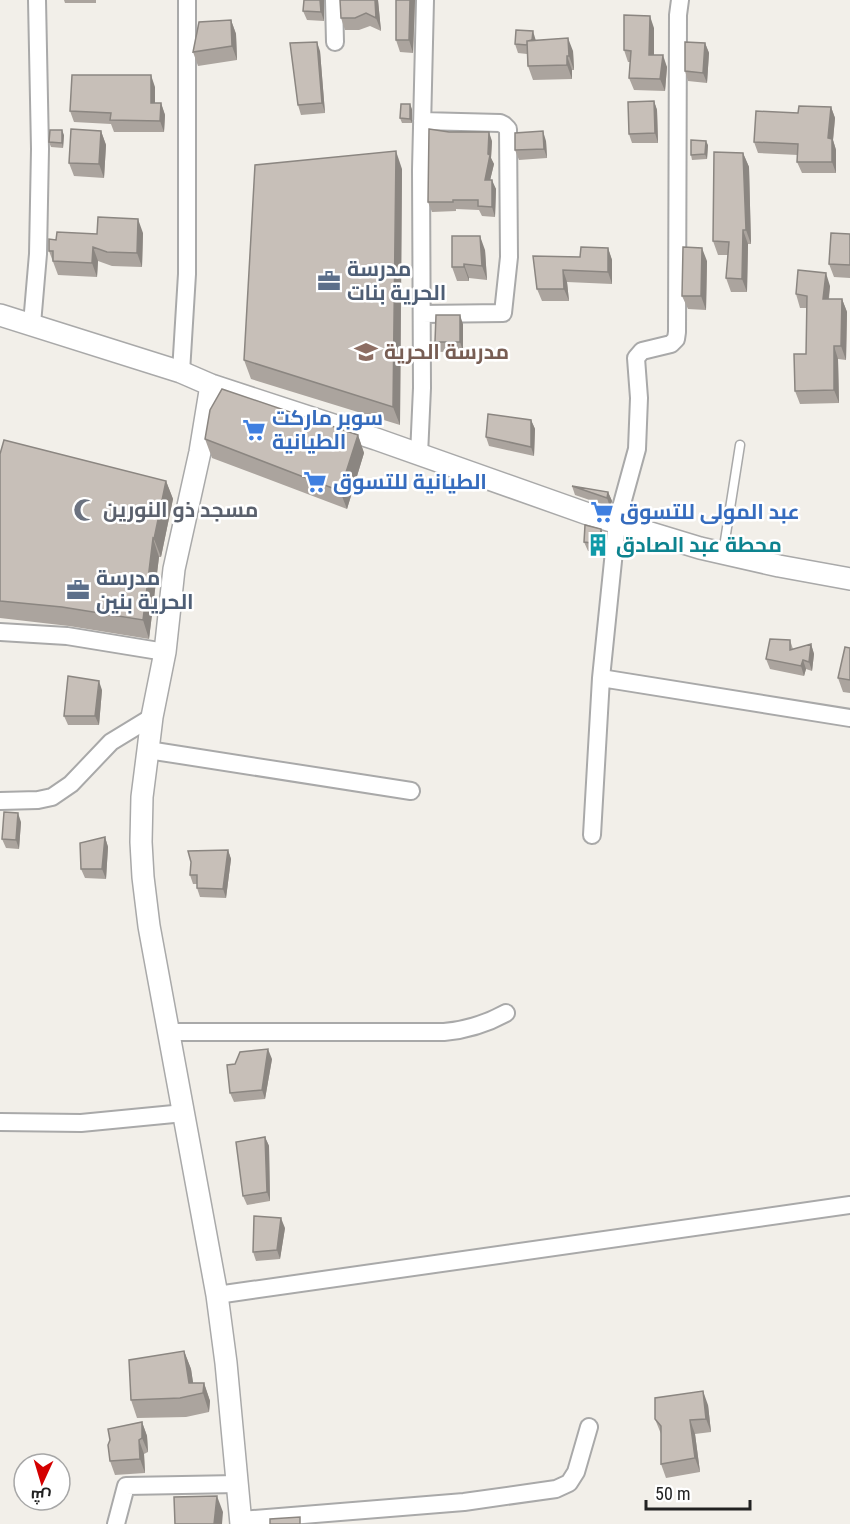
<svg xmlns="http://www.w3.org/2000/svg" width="850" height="1524" font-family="'Roboto Condensed',Cairo,sans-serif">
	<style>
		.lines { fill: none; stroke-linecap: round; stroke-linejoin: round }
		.service-casing { stroke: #a9a9a9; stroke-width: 11 }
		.minor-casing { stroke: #a9a9a9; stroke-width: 20 }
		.tertiary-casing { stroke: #a9a9a9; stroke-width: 24 }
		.service { stroke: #fff; stroke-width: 8 }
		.minor { stroke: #fff; stroke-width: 16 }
		.tertiary { stroke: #fff; stroke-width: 21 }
		.wall { fill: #aba49e }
		.shaded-wall { fill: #8b8681 }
		.building { fill: #c7bfb8; stroke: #8b8681; stroke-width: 1.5 }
		.labels { text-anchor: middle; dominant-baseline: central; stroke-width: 5; stroke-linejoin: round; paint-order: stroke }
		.service-label { font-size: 21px; font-weight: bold; fill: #4e5e75; stroke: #fff; text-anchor: start }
		.education-label { font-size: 21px; font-weight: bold; fill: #785e54; stroke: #fff; text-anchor: start }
		.shop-label { font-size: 21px; font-weight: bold; fill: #366cbe; stroke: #fff; text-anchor: start }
		.worship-label { font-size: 21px; font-weight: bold; fill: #5b616d; stroke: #fff; text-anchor: start }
		.culture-label { font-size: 21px; font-weight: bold; fill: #0d838f; stroke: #fff; text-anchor: start }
	</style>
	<rect width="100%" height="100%" fill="#f2efe9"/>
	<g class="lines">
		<g class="service-casing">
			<path id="service" d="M723,553L740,445"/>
		</g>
		<g class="minor-casing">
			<path id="minor" d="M334,0L335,42
				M422,314L503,313L509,257L508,129L504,125L500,123L422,121
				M32,324L38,254L40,149L37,0
				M181,372L187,274V0
				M419,455L422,388L421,170L425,0
				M0,632L67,636L165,652
				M601,678L850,718
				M148,750L411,791
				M0,801L38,800L52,797L71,784L111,742L152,717
				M592,835L601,678L617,522L637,449L639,398L636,358L642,351L671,344L676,339L677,332L678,15L680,0
				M168,1032H444C467,1030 486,1024 506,1013
				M0,1122L81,1123L184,1113
				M217,1295L850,1205
				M241,1520L464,1502L556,1489L569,1483L576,1472L589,1427
				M116,1524L126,1486L238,1484"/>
		</g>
		<g class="tertiary-casing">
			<path id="tertiary" d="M0,315L181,372L211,385L376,439L588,514L700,548L779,566L850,579
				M211,385L200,452L174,569L165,652L152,717L148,750L142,797L141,842L143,877L149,926L217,1295L226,1363L241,1524"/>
		</g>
		<use href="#service" class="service"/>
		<use href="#minor" class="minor"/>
		<use href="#tertiary" class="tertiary"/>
	</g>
	<path class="wall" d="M64,0H96V3H65Z
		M304,0H324V21L307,20L303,11Z
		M378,0L381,31L370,26L359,30H345L341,18Z
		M396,0H415L413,53L400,52L396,40Z
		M231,20L236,34L237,60L198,66L193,52Z
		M654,28V55L667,67L665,91L634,90L629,78L630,62H628L624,50Z
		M536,40L573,51L574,70H572V79L533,80L528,66L527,54L518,53L515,44Z
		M705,43L709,53L707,83L688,81L685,71Z
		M320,51L325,113L301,115L298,105Z
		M155,87V103H161L165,115L164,132H114L111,124L74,122L70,111Z
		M654,101L657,110L658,143H632L629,134Z
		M831,107L835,118L833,140L836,150V173H802L797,162L798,155L758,153L754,142L798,113Z
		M412,109V123H402L400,118Z
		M101,131L106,145L104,178L74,176L69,163Z
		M64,135L63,148L51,147L49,142Z
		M492,141L491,158L494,164L490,180L496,189L495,217L482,216L479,210L456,209V211L432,212L428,202Z
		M546,141L547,158L519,160L515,150Z
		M708,145L707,159L692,160L691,155Z
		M743,153L749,167L751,244H748L747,292H731L726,278L728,255H718L713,241Z
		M402,169L400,425L251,379L244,360Z
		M143,233L142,267L112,266L98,261L97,277L58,275L49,251L56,240L97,234Z
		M850,234V278L834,277L829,264Z
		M608,248L612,260V284L567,282L569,301H542L537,289L580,257Z
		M485,250L487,280L469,278V281H457L452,267Z
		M707,261L706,310L688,309L682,296Z
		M830,286L829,299H842L847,312L846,360L838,359L839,403L800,404L795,391L806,354L807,308H800L796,294Z
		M463,324V351L439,352L435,342Z
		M531,420L535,429L534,456L489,446L486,437Z
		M358,435L364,453L347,509L212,458L205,439Z
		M0,454L166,481L173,499L161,557H159L149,639L69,626L0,618Z
		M572,486L608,492L612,501L610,507L575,495Z
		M605,538L603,553L588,551L584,542Z
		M790,640L793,649L811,644L814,654L812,671L806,669L804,676L770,669L766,659Z
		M850,648V693L843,692L838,678Z
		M102,690L99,725H68L64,716Z
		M21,822L19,849L6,848L2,839Z
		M105,837L108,847L106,879L85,878L81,869Z
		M228,850L231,859L226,898L200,897L197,888V884H193L190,875Z
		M272,1059L265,1099L234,1102L230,1093L235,1064Z
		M265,1137L269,1146L270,1201L247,1205L243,1196Z
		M285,1228L280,1259L256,1261L253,1252Z
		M184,1351L191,1369L193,1383H204L210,1401L209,1412L186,1417L137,1418L131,1400Z
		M708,1405L711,1432L695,1434L700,1472L666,1478L661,1464V1434L655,1419Z
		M142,1422L147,1436L148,1452L144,1454L145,1473L115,1475L110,1461Z"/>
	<path class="shaded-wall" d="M320,0H324V21L321,12Z
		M375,0H378L381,31L376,18Z
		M410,0H415L413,53L409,40Z
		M650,16L654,28V67L649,55Z
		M231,20L236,34L237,60L232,46Z
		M533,31L536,41L532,45Z
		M568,38L573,51L574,70L569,56Z
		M317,42L320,51L325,113L322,103Z
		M705,43L709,53L707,83L703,73Z
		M663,55L667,67L665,91L660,79Z
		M567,56L572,70V79L567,65Z
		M151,75L155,87V115L151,103Z
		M654,101L657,110L658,143L655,133Z
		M161,103L165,115L164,132L160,121Z
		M410,104L412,109V123L410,119Z
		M831,107L835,118L833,140L836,150V173L832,162L828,138Z
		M62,130L64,135L63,148L62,143Z
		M101,131L106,145L104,178L99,164Z
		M543,131L546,141L547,158L544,149Z
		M489,132L492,141L491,158L494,164L488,189L485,180L488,154Z
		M706,141L708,145L707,159L705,154Z
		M396,151L402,169L400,425L393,407Z
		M743,153L749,167L751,244L746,230Z
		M492,180L496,189L495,217L492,207Z
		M138,219L143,233L142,267L137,253Z
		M743,230L748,244L747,292L742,279Z
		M480,236L485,250L487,280L482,266Z
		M93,247L98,261L97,277L92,263Z
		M608,248L612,260V284L608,272Z
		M702,248L707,261L706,310L701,296Z
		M464,264L469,278V281L464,267Z
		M563,270L567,282L569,301L564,289Z
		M826,273L830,286L827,312L823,299Z
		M842,299L847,312L846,360L841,346Z
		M460,315L463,324V351L460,342Z
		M834,346L838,359L839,403L834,390Z
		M531,420L535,429L534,456L531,447Z
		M358,435L364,453L347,509L340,491Z
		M166,481L173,499L161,557L154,539Z
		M608,492L612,501L610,507L607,498Z
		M601,529L605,538L603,553L600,544Z
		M153,538L159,557L149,639L143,620Z
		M811,644L814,654L812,671L809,662Z
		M803,660L806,669L804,676L801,666Z
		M99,681L102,690L99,725L95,716Z
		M18,813L21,822L19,849L16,840Z
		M105,837L108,847L106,879L102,869Z
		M228,850L231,859L226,898L223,889Z
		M268,1049L272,1059L265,1099L262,1090Z
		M265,1137L269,1146L270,1201L267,1192Z
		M281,1218L285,1228L280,1259L277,1250Z
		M184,1351L191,1369L195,1395L189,1383Z
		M204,1383L210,1401L209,1412L203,1393Z
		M703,1391L708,1405L711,1432L706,1419Z
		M690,1420L695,1434L700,1472L695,1458Z
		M142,1422L147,1436L148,1452L142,1438Z
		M139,1440L144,1454L145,1473L140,1459Z
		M217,1496L223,1512L222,1524H214Z"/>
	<path class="building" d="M304,0H320L321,12L303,11Z
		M340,0H375L376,18L366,13L355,18H341Z
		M396,0H410L409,40H396Z
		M624,15L650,16L649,55H663L660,79L629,78L631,51L624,50Z
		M231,20L232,46L193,52L199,22Z
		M516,30L533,31L532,40L527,41V45L515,44Z
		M568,38L569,56H567V65L528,66L527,41Z
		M317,42L322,103L298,105L290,43Z
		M685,42L705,43L703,73L685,71Z
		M72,75H151V103H161L160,121L110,120L111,113L70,111Z
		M654,101L655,133L629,134L628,102Z
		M401,104H410V119L400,118Z
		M799,106L831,107L828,138L832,139V162H797L798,144L754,142L756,111L798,113Z
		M71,129L101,131L99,164L69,163Z
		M429,129L449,132H489L488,154L490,155L485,180H492V207L478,206V200H453V202H428Z
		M50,130H62V143L49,142Z
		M543,131L544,149L515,150V133Z
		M691,140L706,141L705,154L691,155Z
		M396,151L393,407L244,360L255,165Z
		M714,152L743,153L746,230H743L742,279L726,278L729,242L713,241Z
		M98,217L138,219L137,253L107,252L93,247L92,263L53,261V251H49V239L56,240L57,232L97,234Z
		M831,233L850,234V265L829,264Z
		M452,236H480L482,266L464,264V267H452Z
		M581,247L608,248V272L563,270L564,289H537L533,256L580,257Z
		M683,247L702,248L701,296H682Z
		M798,270L826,273L823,299H842L841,346H834V390L795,391L794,354H806L807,296L796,294Z
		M436,315H460V342H435Z
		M222,389L358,435L340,491L205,439L210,410Z
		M488,414L531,420V447L486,437Z
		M4,440L166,481L154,539L153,538L143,620L62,607L0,601V454Z
		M572,486L608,492L607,498Z
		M585,525L601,529L600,544L584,542Z
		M770,639L790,640V650L811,644L809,662L803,660L801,666L766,659Z
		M845,647L850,648V680L838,678Z
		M68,676L99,681L95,716H64Z
		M4,812L18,813L16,840L2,839Z
		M105,837L102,869H81L80,843Z
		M228,850L223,889L197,888V875H190L191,862L188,851Z
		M268,1049L262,1090L230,1093L227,1065L235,1064L240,1052Z
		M265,1137L267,1192L243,1196L236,1142Z
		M254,1216L281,1218L277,1250L253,1252Z
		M184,1351L189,1383H204L203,1393L180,1398L131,1400L129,1360Z
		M703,1391L706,1419L690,1420L695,1458L661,1464V1426L655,1419V1398Z
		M142,1422V1438L139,1440L140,1459L110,1461L108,1445L110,1440L108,1429Z
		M217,1496L214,1524H175L174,1497Z
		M300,1517V1524H270V1519Z"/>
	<defs>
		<g id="office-bare" transform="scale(1.8)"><path d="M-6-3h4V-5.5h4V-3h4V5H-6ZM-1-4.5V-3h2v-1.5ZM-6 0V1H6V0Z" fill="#5c6f8a" stroke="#fff" stroke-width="2.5" paint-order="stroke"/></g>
		<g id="school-bare" transform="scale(1.8)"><path d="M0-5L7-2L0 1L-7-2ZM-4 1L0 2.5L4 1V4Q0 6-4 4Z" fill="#8d6e63" stroke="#fff" stroke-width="2.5" paint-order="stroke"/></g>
		<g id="supermarket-bare" transform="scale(1.8)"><path d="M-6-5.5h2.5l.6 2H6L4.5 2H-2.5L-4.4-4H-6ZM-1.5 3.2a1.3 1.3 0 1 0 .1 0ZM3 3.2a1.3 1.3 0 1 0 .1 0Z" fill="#3f7fe0" stroke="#fff" stroke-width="2.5" paint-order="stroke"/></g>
		<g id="mosque-bare" transform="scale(1.8)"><path d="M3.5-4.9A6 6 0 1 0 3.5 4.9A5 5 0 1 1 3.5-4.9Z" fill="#6b7280" stroke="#fff" stroke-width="2.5" paint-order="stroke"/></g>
		<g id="building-bare" transform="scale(1.8)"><path d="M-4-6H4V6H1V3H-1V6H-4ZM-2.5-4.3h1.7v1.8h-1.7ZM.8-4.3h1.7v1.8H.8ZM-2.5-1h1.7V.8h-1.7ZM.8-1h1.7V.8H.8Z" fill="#0f9aa8" stroke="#fff" stroke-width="2.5" paint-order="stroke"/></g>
	</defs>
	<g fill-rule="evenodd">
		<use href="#office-bare" x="329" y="281"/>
		<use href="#school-bare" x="366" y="352"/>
		<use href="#supermarket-bare" x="254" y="430"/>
		<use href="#supermarket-bare" x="315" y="482"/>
		<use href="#mosque-bare" x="85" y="510"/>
		<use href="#supermarket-bare" x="602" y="512"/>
		<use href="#building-bare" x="598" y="545"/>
		<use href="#office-bare" x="78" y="590"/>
	</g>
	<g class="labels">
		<g class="service-label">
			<text x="347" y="269">مدرسة<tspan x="347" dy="24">الحرية بنات</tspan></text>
			<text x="96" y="578">مدرسة<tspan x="96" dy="24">الحرية بنين</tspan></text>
		</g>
		<g class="education-label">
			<text x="384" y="352">مدرسة الحرية</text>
		</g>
		<g class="shop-label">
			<text x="272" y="418">سوبر ماركت<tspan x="272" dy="24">الطيانية</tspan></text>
			<text x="333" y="482">الطيانية للتسوق</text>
			<text x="620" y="512">عبد المولى للتسوق</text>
		</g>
		<g class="worship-label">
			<text x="103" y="510">مسجد ذو النورين</text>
		</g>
		<g class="culture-label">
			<text x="616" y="545">محطة عبد الصادق</text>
		</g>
	</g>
	<g transform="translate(42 1482) rotate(184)"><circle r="28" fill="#ffffff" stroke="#a7a7a7" stroke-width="1.5"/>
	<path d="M0-4.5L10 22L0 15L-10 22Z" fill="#d40000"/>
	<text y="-9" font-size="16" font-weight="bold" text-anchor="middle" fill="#222222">ش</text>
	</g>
	<path d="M646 1500v9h104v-9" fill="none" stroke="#222222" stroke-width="3"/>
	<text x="655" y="1500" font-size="18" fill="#222222" stroke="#ffffff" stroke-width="4.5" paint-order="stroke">50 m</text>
</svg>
